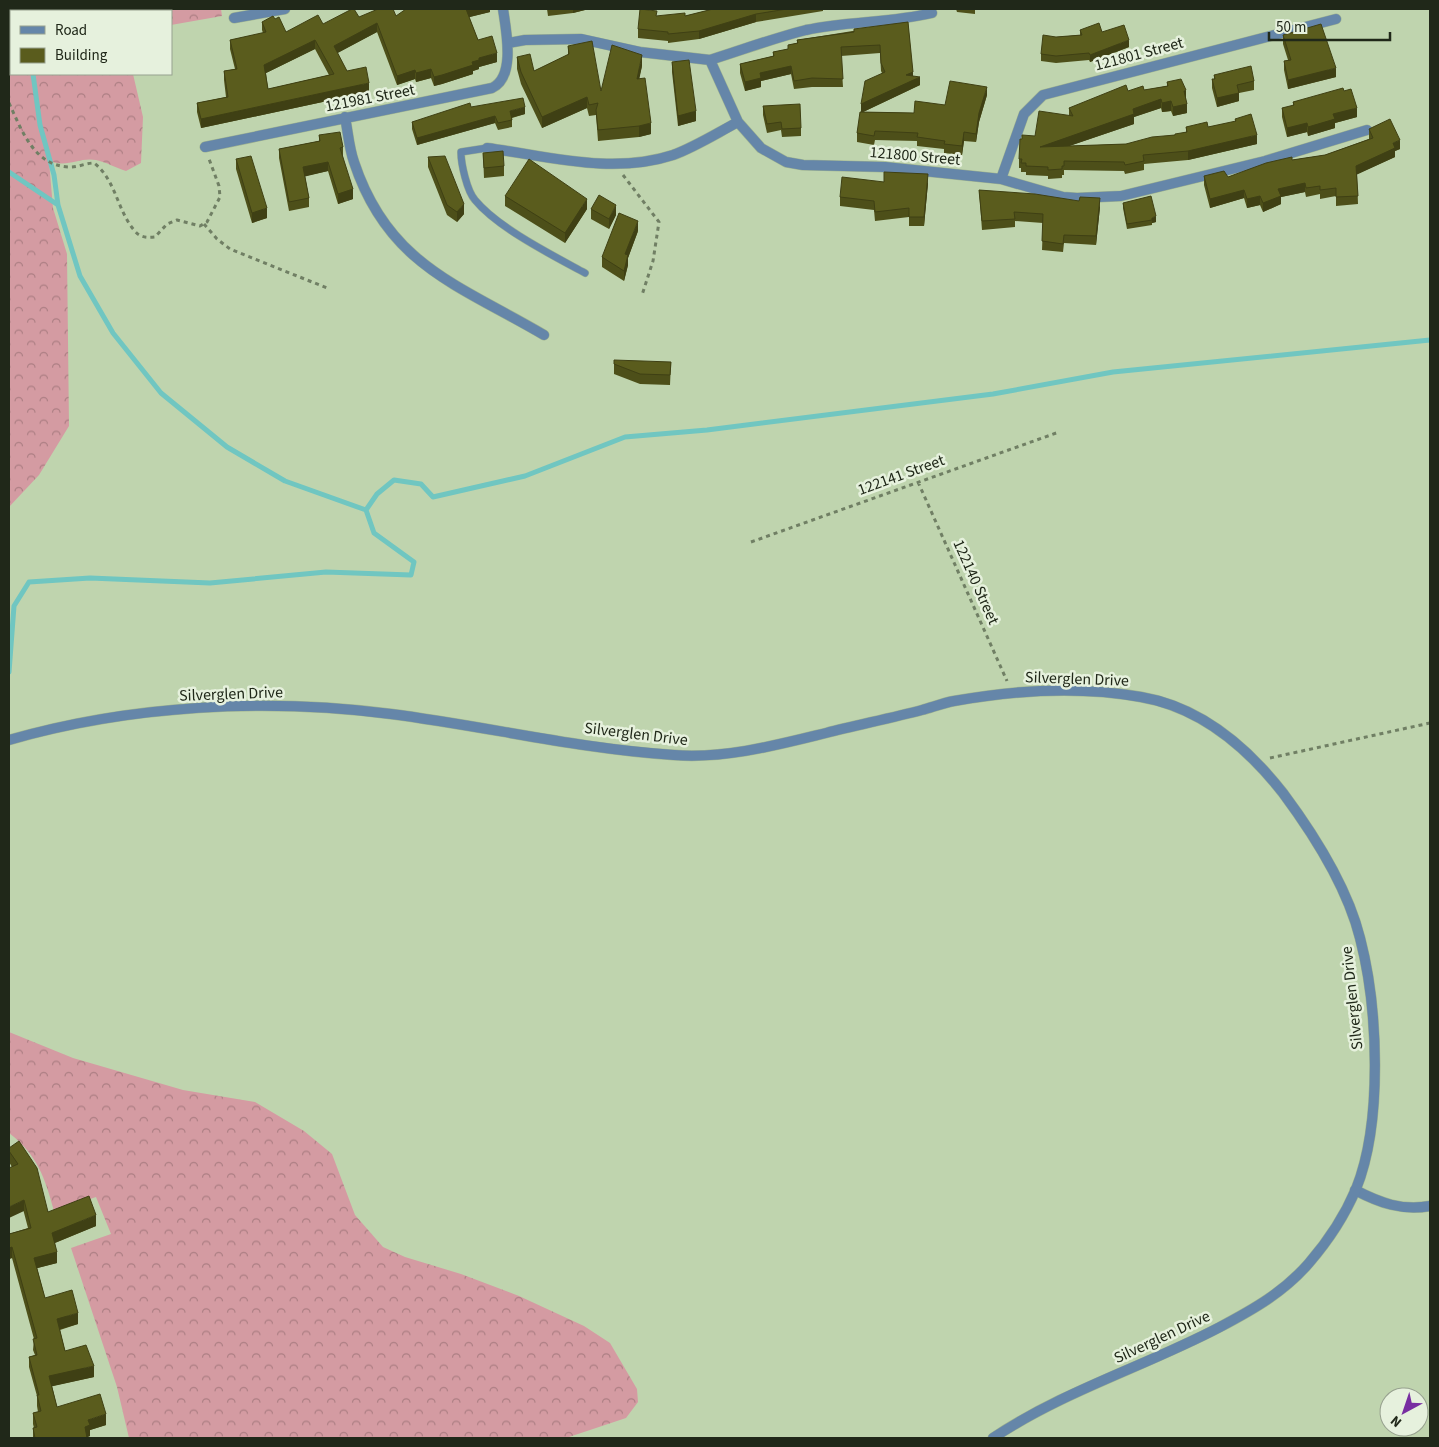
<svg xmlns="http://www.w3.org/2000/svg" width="1439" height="1447" font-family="'Source Sans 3',sans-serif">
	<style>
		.forest { fill: url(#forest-crowns) }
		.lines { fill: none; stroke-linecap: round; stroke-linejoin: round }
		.stream { stroke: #70c6c1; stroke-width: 5 }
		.service-casing { stroke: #9fb290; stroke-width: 8 }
		.minor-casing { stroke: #9fb290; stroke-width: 11 }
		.tertiary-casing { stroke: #9fb290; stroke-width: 11 }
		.path { stroke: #707f64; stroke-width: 3; stroke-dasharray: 4 4; stroke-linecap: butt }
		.service { stroke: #6586a9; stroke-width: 7 }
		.minor { stroke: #6586a9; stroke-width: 10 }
		.tertiary { stroke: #6586a9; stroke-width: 10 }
		.wall { fill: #4d4f19; fill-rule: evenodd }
		.shaded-wall { fill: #3f4014 }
		.building { fill: #5a5c1d; stroke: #3f4014; fill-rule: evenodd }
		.labels { text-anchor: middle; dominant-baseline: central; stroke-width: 5; stroke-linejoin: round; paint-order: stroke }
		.street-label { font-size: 16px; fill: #202819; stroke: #e6f1dd }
	</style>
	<defs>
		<pattern id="forest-crowns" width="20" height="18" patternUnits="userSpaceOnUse" patternTransform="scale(1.25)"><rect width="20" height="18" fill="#d49ba2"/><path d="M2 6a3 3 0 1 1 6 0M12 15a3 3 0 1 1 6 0" fill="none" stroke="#ac7e83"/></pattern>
	</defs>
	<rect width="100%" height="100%" fill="#bfd4ae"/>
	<path class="forest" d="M9,9H221L222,16L171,25V11H11V74H133L143,117L141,163L126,171C116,168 106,162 96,160C79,157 68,168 49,161L53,208L67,254L69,426L39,475L9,507Z
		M9,1032L73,1058L183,1090L255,1102L304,1131L332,1154L355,1215L383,1247L405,1257L461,1274L519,1296L584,1326L610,1343L637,1389L638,1402L626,1418L566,1438H129L117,1387L71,1248L111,1234L96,1197L54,1211C45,1178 37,1154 9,1133Z"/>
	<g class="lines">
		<path class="stream" d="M25,9V11
			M33,74L40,125L54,175L58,205L80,276L113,333L161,393L227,447L285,481L366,510
			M9,172L58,205
			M9,672L14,606L29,582L90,578L210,583L326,572L411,575L414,562L374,533L366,510L377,494L394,480L421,484L433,497L525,476L625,437L707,430L993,394L1113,372L1430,340"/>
		<g class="service-casing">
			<path id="service" d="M487,148L461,152C461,164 467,191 475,200C498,228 552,255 585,273"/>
		</g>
		<g class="minor-casing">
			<path id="minor" d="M234,18L285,9
				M508,43L525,40L581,39L640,52L710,60L738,122L761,148L786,162L803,165L885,167L1001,179L1063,197L1077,198L1121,196L1265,161L1367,130
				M710,60C742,50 774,38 806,30C848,21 890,23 932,13
				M345,117C348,132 349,148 354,162C388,265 459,285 544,335
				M205,147L492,88C516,77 506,30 503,9
				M487,148C548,156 612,175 673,155C695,147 717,133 738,122
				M1001,179L1024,114L1043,95L1336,19
				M1355,1190C1380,1203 1402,1211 1430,1206"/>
		</g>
		<g class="tertiary-casing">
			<path id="tertiary" d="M9,740C131,705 265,698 391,714C485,726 579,749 674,755C725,759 777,745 826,733C858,725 891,718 922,710C933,707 943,703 954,701C1015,690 1080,686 1141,697C1200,707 1247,747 1283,793C1315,836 1347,886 1360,938C1378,1007 1383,1122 1356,1189C1345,1215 1328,1241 1309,1263C1284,1292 1254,1309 1220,1327C1146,1366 1063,1391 993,1438"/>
		</g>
		<path class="path" d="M9,103C22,131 34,165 68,167C77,168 85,163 94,163C116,180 117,210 134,230C139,237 146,238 155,237L167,224L177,220L200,226L207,222L220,197L219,186L209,159
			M623,175L659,222L653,261L642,295
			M204,224L217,239L230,249L327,288
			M918,482L1007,681
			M751,542L1059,432
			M1270,758L1430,723"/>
		<use href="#service" class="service"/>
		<use href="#minor" class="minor"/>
		<use href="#tertiary" class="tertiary"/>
	</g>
	<path class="wall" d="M490,9V12L469,17L478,40L497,62L479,67V69L473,71V74L442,84L434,86L431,78L416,82L415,79L397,85L377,32L337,53L347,71L369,92L201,128L197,112V103L226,97L224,80V71L235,69L230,49V40L263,33L262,30V22L275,19L286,32L359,17L396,16ZM315,49L329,75L268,89L266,73Z
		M547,9H589L573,13L548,16Z
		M713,9H823V11L756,22L699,39L668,43V41L638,38V29L657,16H685Z
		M956,9H975V14L957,12Z
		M908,22L913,76L920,85L863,112L914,113L987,95L979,122L976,142L964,141L962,155L944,153V149L917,146V141L875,140L874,145L857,142V133L861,112L882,73L881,71L880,53L841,56L843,87H812L794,89L791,74L761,81V87L745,91L740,73V64L773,56V52L788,49V45L797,43V40Z
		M1080,30L1129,47L1090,62L1089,60L1056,63L1041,61V54L1056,37L1080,35Z
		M1283,35L1336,77L1288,89L1284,70V61L1288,60L1283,44Z
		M568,46L601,91L642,66L639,78L651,134L639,137L598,141L596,115L589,116L587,108L542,128L521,84L517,69V57L534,71L568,55Z
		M672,62L696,121L678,126L672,72Z
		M1214,75L1254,81V90L1239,93V101L1217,107L1212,88V79H1214Z
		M1167,82L1186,99L1187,113L1173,116L1171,111L1162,112L1161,108L1134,117V124L1069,146L1126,144L1175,135L1186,132V127H1208L1235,122V119L1257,144L1188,160L1144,164V170L1125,174L1124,171L1064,170V175H1062V178L1048,179V176L1026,175V172H1021V168H1019V159L1035,136L1069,116V108L1128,91L1144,90L1167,86Z
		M1344,91L1357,117L1335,123V128L1308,136L1307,132L1287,137L1282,117V108L1293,106V102Z
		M763,106L801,128V136L782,137L781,130L767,133L763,115Z
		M471,107L525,114L512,118V127L498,130L495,123L417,145L412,129V122Z
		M1369,129L1400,149L1395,151V157L1357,174L1358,204L1336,206V196L1320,199V194L1306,197L1305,192L1281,197V204L1263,212L1260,205L1247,208L1244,198L1210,208L1204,185V176L1228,177L1292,160L1325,155L1369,139Z
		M319,135L343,147V157L353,199L338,204L328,171L305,176L309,198V207L289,211L279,158V149L319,141Z
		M483,153L504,166V176L484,178Z
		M428,157L464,214L457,222L447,215L428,167Z
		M236,159L267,218L252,223L236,169Z
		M884,182L928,183L924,226H909V217L875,221L874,210L840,206V197Z
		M979,190L1100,207L1096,245L1064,243L1063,252L1042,250L1043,223L1015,221V227L982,230Z
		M505,196L587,209L565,243L505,206Z
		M1123,203L1156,222L1152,223V225L1127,229L1123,208Z
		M591,209L616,215L609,229L591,219Z
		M638,231L628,258V265L624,281L602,267V257Z
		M671,362L670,385L640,384L614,374V364Z
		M9,1148L48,1212L96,1226L55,1243L57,1263L37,1268L45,1298L78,1324L60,1330L65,1351L94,1377L52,1386L57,1407L106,1425L90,1430V1436L87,1437V1438H33V1428H34L33,1424V1413L38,1412L37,1406V1396L29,1367V1357L35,1355L33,1350L34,1339L12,1258L9,1259V1234L28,1228L12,1167L9,1162Z"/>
	<path class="shaded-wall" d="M466,9H490V12L466,18Z
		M573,9H589L573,13Z
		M756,14V22L699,39V31Z
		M377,23V32L334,55V46Z
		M315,40V49L264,74V65Z
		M1129,40V47L1090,62V55Z
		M497,53V62L479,67V69L473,71V74L442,84L434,86V77L472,62L479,58Z
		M642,55V66L637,90V79Z
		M791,66V74L761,81V87L745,91V82L760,73Z
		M1336,68V77L1288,89V80Z
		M431,69V78L416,82V73Z
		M415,70V79L397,85V76Z
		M913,72V80L920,77V85L861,113V104L906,75Z
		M369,83V92L201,128V119Z
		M987,87V95L979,122L976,142V134L979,113Z
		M1186,90V99L1184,100V91Z
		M1239,93V101L1217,107V98Z
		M587,97V108L542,128V117Z
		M1161,99V108L1134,117V124L1040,156V147L1133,109Z
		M1171,101V111L1162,112V103Z
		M1187,104V113L1173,116V107Z
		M525,107V114L510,118V111Z
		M1357,108V117L1335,123V128L1308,136V127L1333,114Z
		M696,111V121L678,126V116Z
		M495,116V123L417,145V138Z
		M651,123V134L639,137V126Z
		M1307,123V132L1287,137V128Z
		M964,132V141L962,155V146Z
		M1257,135V144L1188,160V151Z
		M1400,140V149L1395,151V157L1356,175V166L1393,143Z
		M328,162V171L303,177V167Z
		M928,174V183L924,226V217Z
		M1305,183V192L1281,197V204L1263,212V203L1278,189Z
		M353,189V199L338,204V194Z
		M1244,190V198L1210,208V199Z
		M1260,196V205L1247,208V199Z
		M1100,198V207L1096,245V236Z
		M587,199V209L565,243V233Z
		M464,204V214L457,222V212Z
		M616,205V215L609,229V219Z
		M267,208V218L252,223V213Z
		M1156,216V222L1152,223V218Z
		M638,221V231L628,258V265L624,281V271L625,254Z
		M24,1200V1211L9,1218V1207Z
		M96,1215V1226L52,1244V1233Z
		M12,1247V1258L9,1259V1248Z
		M57,1252V1263L34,1269V1258Z
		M78,1313V1324L57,1330V1319Z
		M94,1366V1377L49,1387V1376Z
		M106,1414V1425L90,1430V1436L85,1438V1427L88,1420Z"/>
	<path class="building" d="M352,9H354L359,17L378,9H393L396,16L406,9H468H466L478,40L492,36L497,53L479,58V60L472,62L473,65L442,75L434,77L431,69L416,73L415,70L397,76L377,23L334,46L347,71L366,67L369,83L201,119L197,103L228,97L224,71L237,69L230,40L266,32L262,22L273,16L275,19L279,17L286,32L318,15L323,24ZM315,40L334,74L268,89L264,65Z
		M640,9L657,11L656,16L685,13V16L713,9H787L756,14L699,31L668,34V32L638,29Z
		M908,22L913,72L906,75L920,77L861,104L865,81L885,72L881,63L880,45L841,47L843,79L812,78L794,81L791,66L760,73L761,78L745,82L740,64L774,56L773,52L788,49V45L798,43L797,40L854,32V29Z
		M1099,23L1102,32L1124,25L1129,40L1090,55L1089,53L1056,56L1041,54L1043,35L1056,37L1082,35L1080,30Z
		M1321,24L1336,68L1288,80L1284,61L1291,60L1283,35Z
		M592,41L601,91L612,45L642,55L637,79L645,78L651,123L639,126L598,130L596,110L598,103L589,105L587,97L542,117L521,72L517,57L530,54L534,71L569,54L568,46Z
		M689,60L696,111L678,116L672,62Z
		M1251,66L1254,81L1237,85L1239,93L1217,98L1212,79H1215L1214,75Z
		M1181,79L1186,90L1184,91L1187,104L1173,107L1171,101L1162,103L1161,99L1133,109L1134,114L1040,147L1126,144L1152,137L1175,135V134L1187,132L1186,127L1207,122L1208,127L1236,121L1235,119L1251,114L1257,135L1188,151L1143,155L1144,161L1125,165L1124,162L1064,161V166H1062V169L1048,170V167L1026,166V163H1021L1022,159H1019L1020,139H1022V135L1035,136L1039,111L1073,116L1069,108L1126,85L1128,91L1143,86L1144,90L1168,86L1167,82Z
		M950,81L987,87L979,113L976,134L964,132L962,146L944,144L945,141L917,137L918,133L875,131L874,136L857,133L860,112L914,113L915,101L945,105Z
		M1343,88L1344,91L1351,89L1357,108L1333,114L1335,119L1308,127L1307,123L1287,128L1282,108L1294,105L1293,102Z
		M523,98L525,107L510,111L512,120L498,123L495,116L417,138L412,122L470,103L471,107Z
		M800,104L801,128L782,129L781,122L767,124L763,106Z
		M1390,119L1400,140L1393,143L1395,148L1356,166L1358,196L1336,197V188L1320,190V186L1306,188L1305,183L1278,189L1281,196L1263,203L1260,196L1247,199L1244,190L1210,199L1204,176L1224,171L1228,177L1266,163L1292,157V160L1325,155L1373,138L1369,129Z
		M340,132L343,147L340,148L353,189L338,194L328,162L303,167L309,198L289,202L279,149L320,141L319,135Z
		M503,151L504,166L484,168L483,153Z
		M251,156L267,208L252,213L236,159Z
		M445,156L464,204L457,212L447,205L428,157Z
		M529,159L587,199L565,233L505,196Z
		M884,172L928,174L924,217H909V208L875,212L874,201L840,197L842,177L884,182Z
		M979,190L1035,194L1079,201L1080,197L1100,198L1096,236L1064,235L1063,244L1042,241L1043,214L1014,212L1015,219L982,221Z
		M599,195L616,205L609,219L591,209Z
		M1151,196L1156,216L1152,218V220L1127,224L1123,203Z
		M619,213L638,221L625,254L628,255L624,271L602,257Z
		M614,360L671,362L670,375L640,374L614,364Z
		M19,1141L37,1168L48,1212L89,1196L96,1215L52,1233L57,1252L34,1258L45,1298L72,1290L78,1313L57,1319L65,1351L86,1345L94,1366L49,1376L57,1407L100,1394L106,1414L88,1420L90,1425L85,1427L87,1438H35L33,1428L37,1427L33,1413L41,1411L37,1395H39L29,1357L37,1355L33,1339L37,1338L12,1247L9,1248V1234L31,1228L24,1200L9,1207V1168L18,1164L9,1151V1148Z"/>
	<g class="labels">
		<g class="street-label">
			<text transform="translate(1139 54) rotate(-15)">121801 Street</text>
			<text transform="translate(370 98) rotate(-11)">121981 Street</text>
			<text transform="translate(915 156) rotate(5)">121800 Street</text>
			<text transform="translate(901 475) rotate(-20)">122141 Street</text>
			<text transform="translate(976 582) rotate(66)">122140 Street</text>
			<text transform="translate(1077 679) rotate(2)">Silverglen Drive</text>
			<text transform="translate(231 694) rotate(-2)">Silverglen Drive</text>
			<text transform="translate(636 734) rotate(7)">Silverglen Drive</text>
			<text transform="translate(1352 998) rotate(-96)">Silverglen Drive</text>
			<text transform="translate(1162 1337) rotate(-25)">Silverglen Drive</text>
		</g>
	</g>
	<rect width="1439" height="1447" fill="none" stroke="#202819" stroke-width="20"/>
	<rect x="10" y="10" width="162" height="65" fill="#e6f1dd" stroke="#97a18f"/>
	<rect x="20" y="26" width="25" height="8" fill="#6586a9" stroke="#97a18f"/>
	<text x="55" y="35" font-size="15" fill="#202819">Road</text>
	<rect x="20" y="48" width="25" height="15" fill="#5a5c1d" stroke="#97a18f"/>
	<text x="55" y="60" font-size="15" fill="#202819">Building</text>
	<g transform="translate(1404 1412) rotate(220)"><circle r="24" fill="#e6f1dd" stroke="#97a18f"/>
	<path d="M0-4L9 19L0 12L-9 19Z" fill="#782ea1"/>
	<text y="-8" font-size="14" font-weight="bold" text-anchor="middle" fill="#202819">N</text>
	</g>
	<path d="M1269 32v8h121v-8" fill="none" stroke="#202819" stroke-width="2.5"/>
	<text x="1276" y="32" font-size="15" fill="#202819" stroke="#e6f1dd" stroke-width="4" paint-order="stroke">50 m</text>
</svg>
